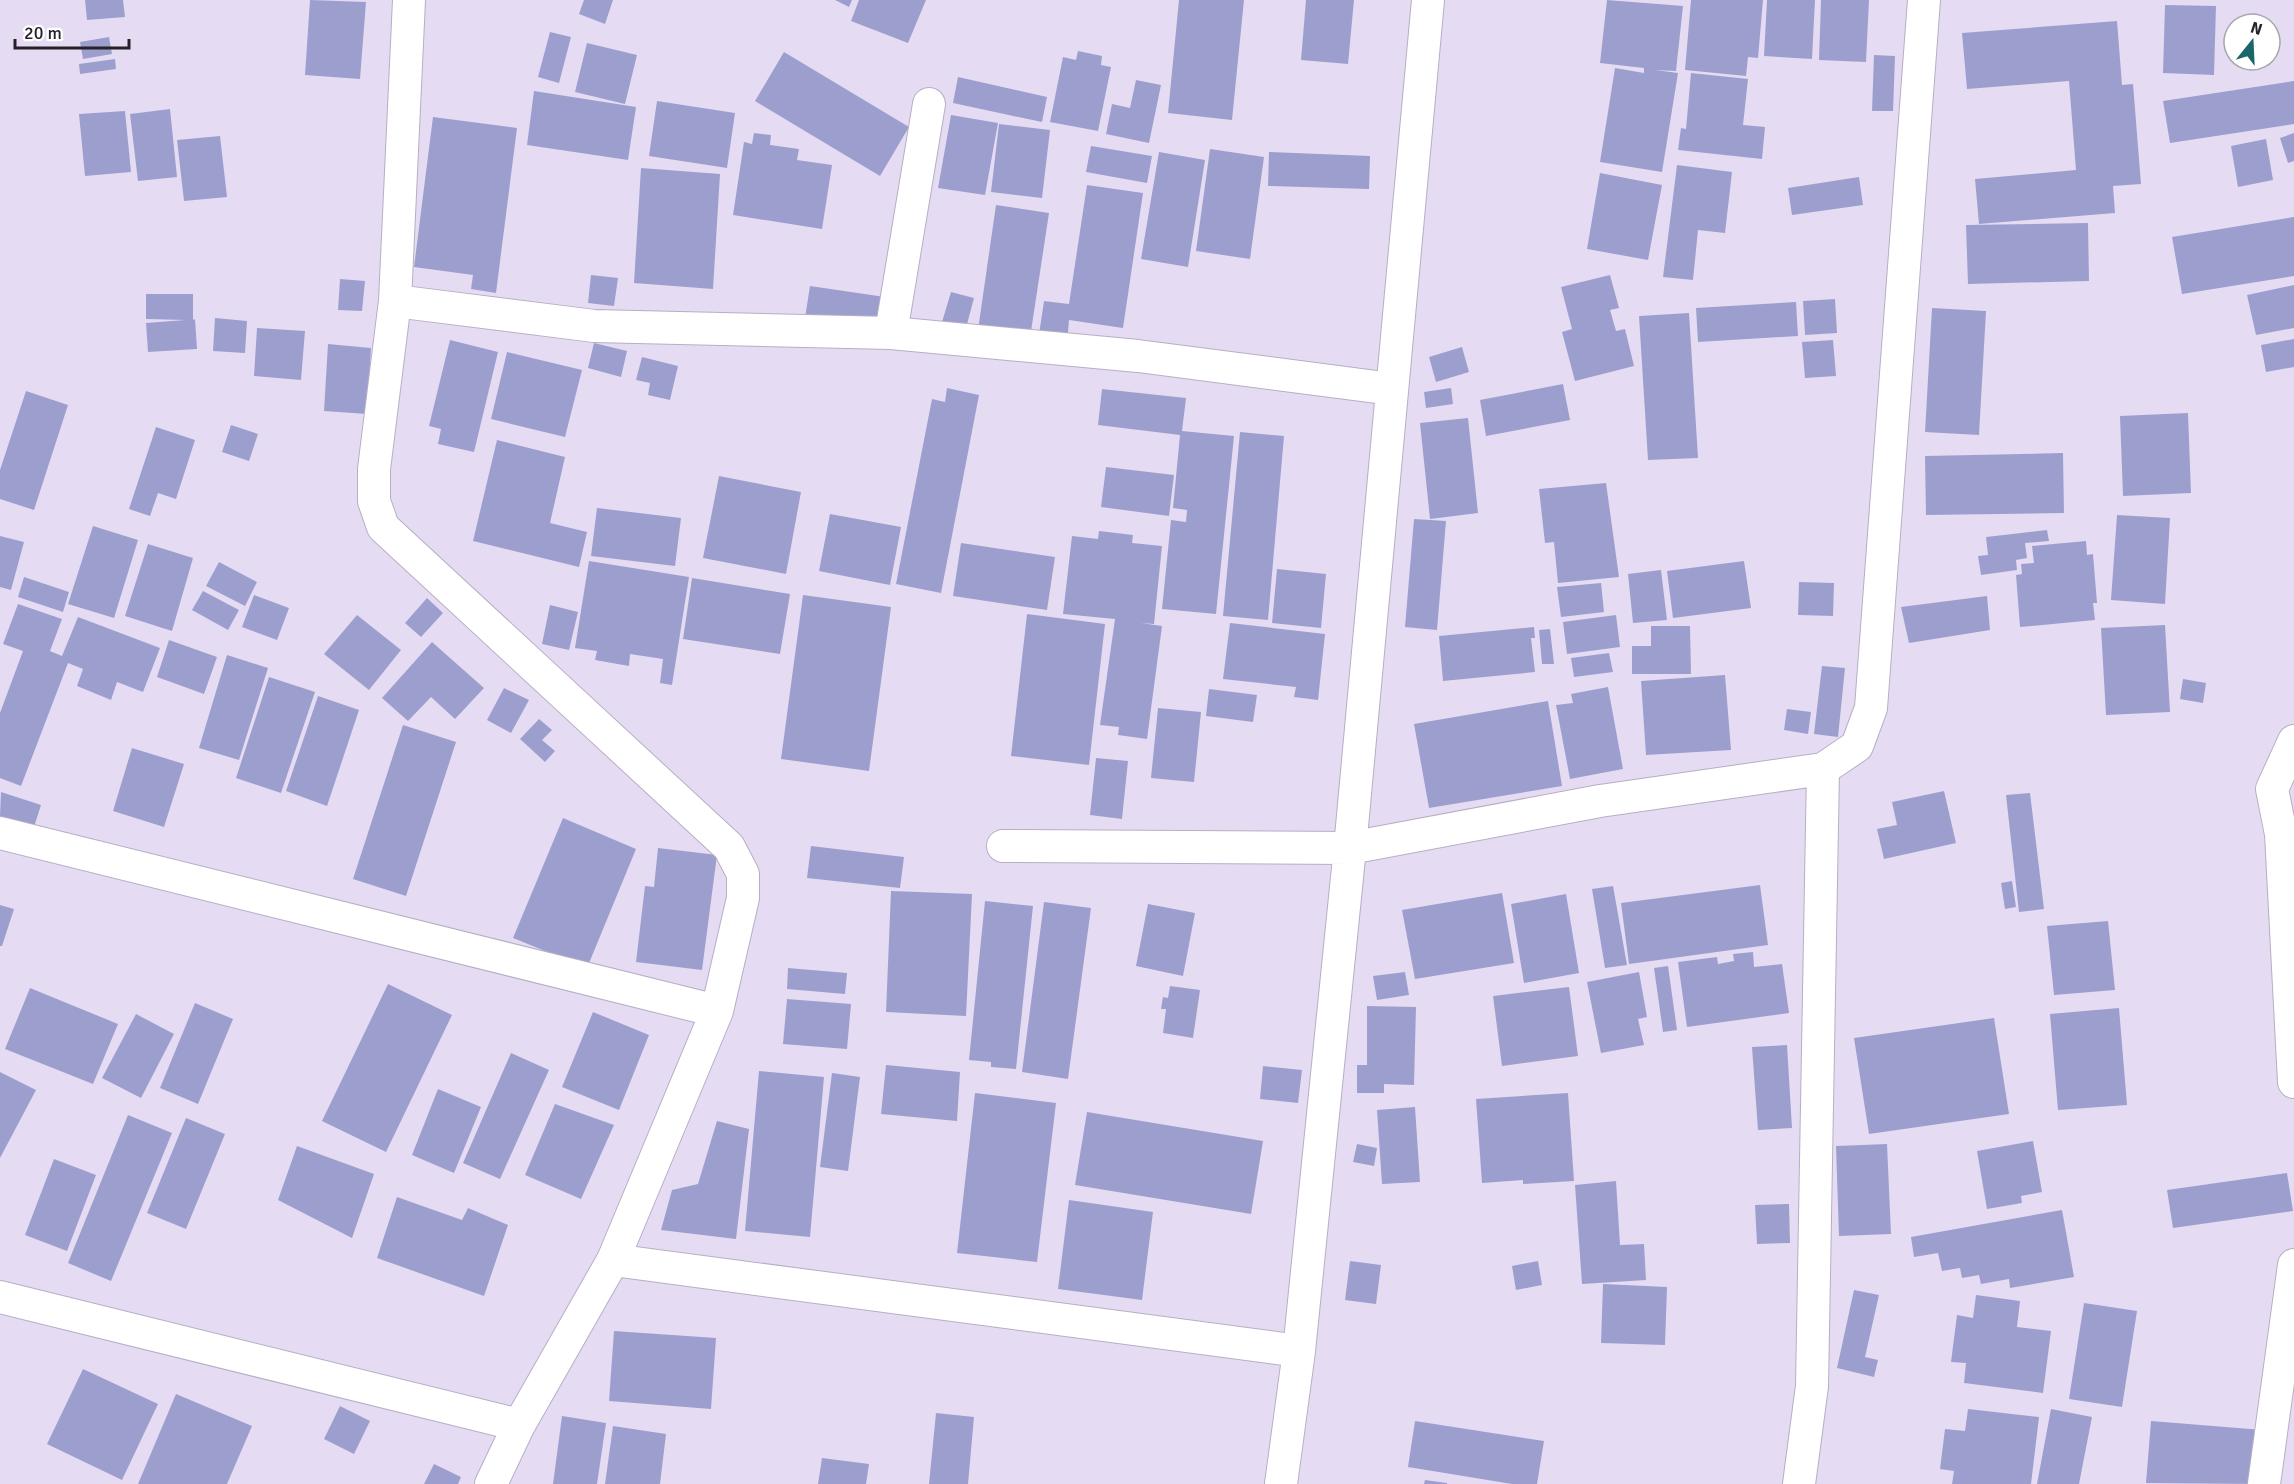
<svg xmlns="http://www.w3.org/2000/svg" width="2294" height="1484" font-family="Signika,sans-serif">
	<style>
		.building { fill: #9c9fce }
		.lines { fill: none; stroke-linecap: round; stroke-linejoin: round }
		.street-casing { stroke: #b7aec4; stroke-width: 34 }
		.street { stroke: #fff; stroke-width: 32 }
	</style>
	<rect width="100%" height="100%" fill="#e5dcf3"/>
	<path class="building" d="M85,0H123L125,17L87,20Z
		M310,0L366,2L360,79L305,75Z
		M584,0H613L605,24L579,14Z
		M835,0H852L849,7Z
		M859,0H926L908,43L851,21Z
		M1179,0H1244L1232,120L1168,113Z
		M1306,0H1354L1348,64L1301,60Z
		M1607,0L1683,6L1676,71L1655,70L1678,73L1662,172L1600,162L1615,68L1644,73V68L1600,63Z
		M1691,0H1763L1758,58L1748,57L1746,76L1685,70Z
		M1767,0H1815L1812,59L1764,56Z
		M1821,0H1869L1866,62L1819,60Z
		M2165,5L2216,6L2214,75L2163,73Z
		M2117,21L2122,85L2133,84L2141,184L2113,186L2115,213L1979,224L1975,179L2076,170L2069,81L1967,89L1962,33Z
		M550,32L571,37L559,83L538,77Z
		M109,37L112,54L83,59L80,42Z
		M587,43L637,55L625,104L575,92Z
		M1078,51L1102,56L1101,65L1111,67L1098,131L1050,122L1063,57L1076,60Z
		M784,52L909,127L880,176L755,101Z
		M1874,55L1895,56L1893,111H1872Z
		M115,59L116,69L80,74L79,64Z
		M1691,73L1748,79L1743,125L1765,127L1762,159L1678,150L1681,128L1686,129Z
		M958,77L1047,97L1042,122L953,103Z
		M1136,80L1161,85L1149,143L1106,134L1112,104L1130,108Z
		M2294,81V124L2170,143L2163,101Z
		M534,91L636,107L628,160L527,145Z
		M657,101L735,113L727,168L649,156Z
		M170,109L177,177L138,181L130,114Z
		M125,111L131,172L85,176L79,114Z
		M951,115L998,123L985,195L938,188Z
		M433,117L517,128L496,293L471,289L473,275L414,267Z
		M999,124L1050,130L1042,198L991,192Z
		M754,133L771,135L770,145L799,149L797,160L832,165L822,229L733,215L744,142L752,144Z
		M2294,133V161L2288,163L2280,138Z
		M220,136L227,197L184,201L177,140Z
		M2266,139L2273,180L2238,187L2231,146Z
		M1091,146L1152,156L1147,183L1086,172Z
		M1210,149L1264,157L1250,259L1196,251Z
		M1159,152L1205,160L1188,267L1141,259Z
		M1269,152L1370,156L1369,189L1268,186Z
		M1677,165L1732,172L1725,233L1698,230L1693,280L1663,277Z
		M641,168L720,174L713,289L634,283Z
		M1600,173L1662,185L1648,260L1587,249Z
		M1859,177L1863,205L1792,215L1788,188Z
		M1087,185L1143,193L1123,328L1069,320L1067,344L1038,341L1044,301L1069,304Z
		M996,205L1049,213L1030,338L978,330Z
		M2294,217V276L2182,294L2172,237Z
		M2088,223L2089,281L1968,284L1966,225Z
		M591,275L618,278L614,306L588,303Z
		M1610,275L1619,308L1610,310L1616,331L1625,329L1634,366L1575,381L1562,332L1572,329L1561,287Z
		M340,279L365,281L362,311L338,310Z
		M2294,285V328L2256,335L2247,295Z
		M810,286L885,297L881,329L805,318Z
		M951,292L974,298L966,328L942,322Z
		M146,294H193V320L195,319L197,349L148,352L146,323L185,320L146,319Z
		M1835,299L1837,333L1805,335L1803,301Z
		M1796,302L1798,336L1698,342L1696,308Z
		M1932,308L1986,311L1979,435L1925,432Z
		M1689,313L1698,458L1648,460L1639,316Z
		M215,318L247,321L245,353L213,351Z
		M257,328L305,331L301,380L254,376Z
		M2294,339V367L2266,372L2261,345Z
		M450,340L498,352L474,452L438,444L441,429L429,426Z
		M1833,340L1836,376L1805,378L1802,342Z
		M594,343L627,351L621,377L588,368Z
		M328,344L371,348L367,414L324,411Z
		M1462,347L1469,372L1436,382L1429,357Z
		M507,352L582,370L565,437L491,419Z
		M642,357L678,366L670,400L648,395L650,383L636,380Z
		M1563,384L1570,420L1486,436L1480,400Z
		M947,388L979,395L941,593L896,584L932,399L945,402Z
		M1451,388L1453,404L1426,408L1424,392Z
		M1102,389L1186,398L1182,431L1234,436L1216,614L1162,609L1171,520L1186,522L1187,510L1173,508L1180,435L1098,425Z
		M26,391L68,405L34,510L0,499V470Z
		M2188,413L2191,493L2123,496L2120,416Z
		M1468,418L1478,513L1430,519L1420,423Z
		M231,425L258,434L249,461L222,452Z
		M156,427L195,440L176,499L158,493L150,516L129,509Z
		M1240,432L1284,436L1268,620L1223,616Z
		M497,440L565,457L550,523L587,532L579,567L473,541Z
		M2063,453L2064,513L1926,515L1925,456Z
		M1106,467L1174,475L1169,516L1101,507Z
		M719,476L801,492L786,574L703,558Z
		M1606,483L1619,577L1558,583L1554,542L1545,543L1539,489Z
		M597,508L681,518L675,566L591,556Z
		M830,514L901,527L890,585L819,571Z
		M2117,515L2170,518L2165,604L2111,600Z
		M1414,519L1446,521L1437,630L1405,627Z
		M93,526L138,540L114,618L68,604Z
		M2047,530L2049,541L2025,543L2027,558L2016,560L2017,570L1981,575L1978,556L1988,555L1986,537Z
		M1099,531L1133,535L1132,543L1162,546L1154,624L1141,623L1162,626L1147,739L1118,735L1119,727L1100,725L1115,619L1063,614L1072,536L1098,539Z
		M0,536L24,542L11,590L0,587Z
		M2086,541L2087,555L2093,554L2097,603H2093L2095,620L2020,627L2016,575L2022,574L2021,564L2034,563L2032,546Z
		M961,543L1055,557L1047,610L953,596Z
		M148,544L193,558L172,631L125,616Z
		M589,561L689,577L672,685L660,683L663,659L630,654L629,666L595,660L597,651L575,648Z
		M1744,561L1751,608L1673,618L1667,571Z
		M219,562L257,582L245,606L206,586Z
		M1277,569L1326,574L1321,628L1272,623Z
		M1661,570L1667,620L1633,623L1628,574Z
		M24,577L69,592L63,612L18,597Z
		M692,578L790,594L780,654L683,639Z
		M1799,582L1834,583L1833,616L1798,615Z
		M1601,583L1604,612L1561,617L1557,587Z
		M203,591L239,610L228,630L192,610Z
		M254,595L289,608L277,640L242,627Z
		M803,595L891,607L869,771L781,759Z
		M1987,596L1990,630L1909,643L1901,607Z
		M427,598L443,613L421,637L405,623Z
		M18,604L62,619L50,651L62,656L78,617L160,648L143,692L117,682L111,700L77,686L83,669L68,663L21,786L0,778V713L23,651L3,644Z
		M550,605L578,612L569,650L542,644Z
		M1027,614L1105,624L1089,765L1011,756Z
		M357,615L401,650L369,690L324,654Z
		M1616,615L1620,647L1567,654L1563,622Z
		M1230,623L1325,634L1318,700L1294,697L1296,687L1223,679Z
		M2165,625L2170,712L2106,715L2101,628Z
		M1651,626H1690L1691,674H1632V646H1651Z
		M1534,627L1535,638H1531L1535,672L1443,681L1439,636Z
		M1550,629L1554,664H1542L1539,630Z
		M169,640L217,657L204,694L157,677Z
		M432,642L484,688L455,719L431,697L408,721L382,698Z
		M1609,653L1613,672L1574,677L1571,658Z
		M227,655L268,668L239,760L199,748Z
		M1822,666L1845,668L1838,737L1814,734Z
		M1725,675L1731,750L1646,755L1641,681Z
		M269,677L315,692L281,793L236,778Z
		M2183,679L2206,683L2203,703L2180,699Z
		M1608,687L1623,769L1570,779L1556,705L1573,703L1571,694Z
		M504,688L529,700L511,733L487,720Z
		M1209,689L1257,695L1253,722L1206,716Z
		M318,696L359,710L327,806L286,791Z
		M1548,701L1562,786L1429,808L1414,724Z
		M1158,708L1201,712L1194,782L1151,778Z
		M1787,709L1811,712L1808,734L1784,730Z
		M539,719L552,730L542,740L555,751L545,762L520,739Z
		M403,725L456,742L406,896L353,879Z
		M132,748L184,764L164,827L113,811Z
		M1096,758L1128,761L1122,819L1090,815Z
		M1944,791L1956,843L1884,859L1877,829L1897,825L1892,802Z
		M1,792L41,805L34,827L0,816Z
		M2030,793L2044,909L2019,912L2006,795Z
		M563,818L636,849L587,968L513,938Z
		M811,846L904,857L900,888L807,878Z
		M658,848L717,855L702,970L636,962L645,886L654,887Z
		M2012,881L2016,907L2005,909L2001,883Z
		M1760,885L1768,945L1629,964L1621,903Z
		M1613,886L1627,965L1605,968L1592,889Z
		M891,891L972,894L966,1016L886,1012Z
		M1502,893L1514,963L1415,979L1402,910Z
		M1566,894L1579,973L1524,983L1511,904Z
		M985,901L1033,906L1016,1069L991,1067V1062L969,1060Z
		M1044,902L1091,908L1068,1079L1022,1072Z
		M1148,904L1195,913L1183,976L1136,966Z
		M0,905L14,909L2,946H0Z
		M2108,921L2115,990L2054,995L2047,926Z
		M1753,952L1754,967L1782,964L1789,1013L1687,1027L1678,962L1717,957L1718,964L1734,961L1733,954Z
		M1668,966L1677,1030L1663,1032L1654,968Z
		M788,968L847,973L845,994L787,989Z
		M1405,972L1409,995L1377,1000L1373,976Z
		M1639,972L1647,1017L1638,1019L1644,1045L1601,1053L1587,982Z
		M388,984L452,1015L386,1152L322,1121Z
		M1170,986L1200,990L1193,1038L1163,1033L1166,1009H1161L1163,997L1168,998Z
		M1569,987L1578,1056L1502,1066L1493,996Z
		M30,988L118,1024L93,1084L5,1049Z
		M787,999L851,1004L847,1049L783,1044Z
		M195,1003L233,1019L198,1104L160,1088Z
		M1367,1006L1416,1007L1414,1085L1384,1084V1093H1357V1065H1367Z
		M2119,1008L2127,1105L2058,1110L2050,1014Z
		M593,1012L649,1035L619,1110L562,1087Z
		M136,1014L174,1034L141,1098L102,1078Z
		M1994,1018L2009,1114L1869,1134L1854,1038Z
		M1787,1045L1792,1128L1758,1130L1752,1047Z
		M511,1053L549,1070L500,1179L463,1163Z
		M886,1065L960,1072L957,1121L881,1114Z
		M1263,1066L1302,1070L1298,1103L1260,1099Z
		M759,1071L824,1077L810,1237L745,1231Z
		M0,1072L36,1090L0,1158Z
		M832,1073L860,1077L848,1171L820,1167Z
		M438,1089L481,1107L454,1173L412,1155Z
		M975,1093L1056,1103L1037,1262L957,1253Z
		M1568,1093L1574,1181L1523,1184V1180L1482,1183L1476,1099Z
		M555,1104L614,1125L581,1199L525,1175Z
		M1415,1107L1420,1182L1382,1184L1377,1110Z
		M1087,1112L1263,1141L1251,1214L1075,1185Z
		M128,1115L172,1133L111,1281L68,1263Z
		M186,1118L225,1134L186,1229L147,1213Z
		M717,1121L749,1129L736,1239L661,1230L672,1190L698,1184Z
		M2033,1141L2042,1192L2021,1196L2022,1203L1987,1209L1977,1151Z
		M1357,1144L1377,1148L1374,1166L1353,1162Z
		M1887,1144L1891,1234L1839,1236L1836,1146Z
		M297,1146L374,1174L352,1238L278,1200Z
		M54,1159L96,1175L67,1251L25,1235Z
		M2287,1173L2293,1211L2173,1228L2167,1190Z
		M1616,1181L1620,1245L1644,1244L1646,1280L1582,1284L1575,1185Z
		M397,1197L462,1220L468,1208L508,1225L484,1296L377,1258Z
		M1069,1200L1153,1212L1142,1300L1058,1289Z
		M1789,1204L1790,1243L1757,1244L1755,1205Z
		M2062,1210L2074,1277L2010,1288L2009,1279L1981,1284L1979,1275L1962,1278L1960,1268L1942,1271L1938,1253L1914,1257L1911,1237Z
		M1350,1261L1381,1265L1376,1304L1345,1300Z
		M1538,1261L1542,1285L1516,1290L1512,1266Z
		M1603,1284L1667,1287L1665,1345L1601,1343Z
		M1854,1290L1879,1295L1865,1357L1878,1360L1874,1377L1837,1368Z
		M1976,1295L2020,1301L2017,1327L2051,1331L2043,1393L1964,1383L1966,1363L1951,1362L1957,1315L1973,1318Z
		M2084,1303L2137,1311L2122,1407L2069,1399Z
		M614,1331L716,1338L711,1409L609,1401Z
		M83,1369L158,1404L122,1480L47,1444Z
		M176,1394L252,1426L227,1484H138Z
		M340,1406L370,1421L354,1454L324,1439Z
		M1968,1409L2039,1417L2031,1484H1952L1954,1471L1940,1469L1945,1429L1965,1431Z
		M2051,1409L2092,1417L2079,1484H2037Z
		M936,1413L974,1417L968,1484H929Z
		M562,1416L606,1423L597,1484H553Z
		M1415,1421L1544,1441L1537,1484H1512L1408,1467Z
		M2151,1421L2263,1430L2259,1484L2146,1483Z
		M613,1426L666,1434L660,1484H605Z
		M822,1458L869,1464L866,1484H818Z
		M434,1464L461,1477L458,1484H424Z
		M1425,1480L1447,1483V1484H1424Z"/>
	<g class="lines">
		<g class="street-casing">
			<path id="street" d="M409,0L395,301L374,469V501L383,527L729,847L743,874V898L717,1011L613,1260L519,1425L491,1484
				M395,301L594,326L891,333L1138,356L1392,389
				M891,333L929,104
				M2294,741L2272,789L2281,834L2294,1082
				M0,833L717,1011
				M1003,846L1350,848L1600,801L1823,769L1857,746L1871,708L1924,0
				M613,1260L1299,1351
				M0,1297L519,1425
				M1281,1484L1299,1351L1350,848L1428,0
				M1799,1484L1812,1386L1823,769
				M2264,1484L2294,1265"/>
		</g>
		<use href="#street" class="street"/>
	</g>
	<g transform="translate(2252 42) rotate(18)"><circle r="28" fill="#ffffff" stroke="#a7a6a9" stroke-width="1.5"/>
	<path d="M0-4.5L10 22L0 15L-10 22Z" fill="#196768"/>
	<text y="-9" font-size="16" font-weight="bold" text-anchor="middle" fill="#242129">N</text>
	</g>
	<path d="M15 39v9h114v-9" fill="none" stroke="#242129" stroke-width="3"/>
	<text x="24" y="39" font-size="18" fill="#242129" stroke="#ffffff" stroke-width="4.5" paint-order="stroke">20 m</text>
</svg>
